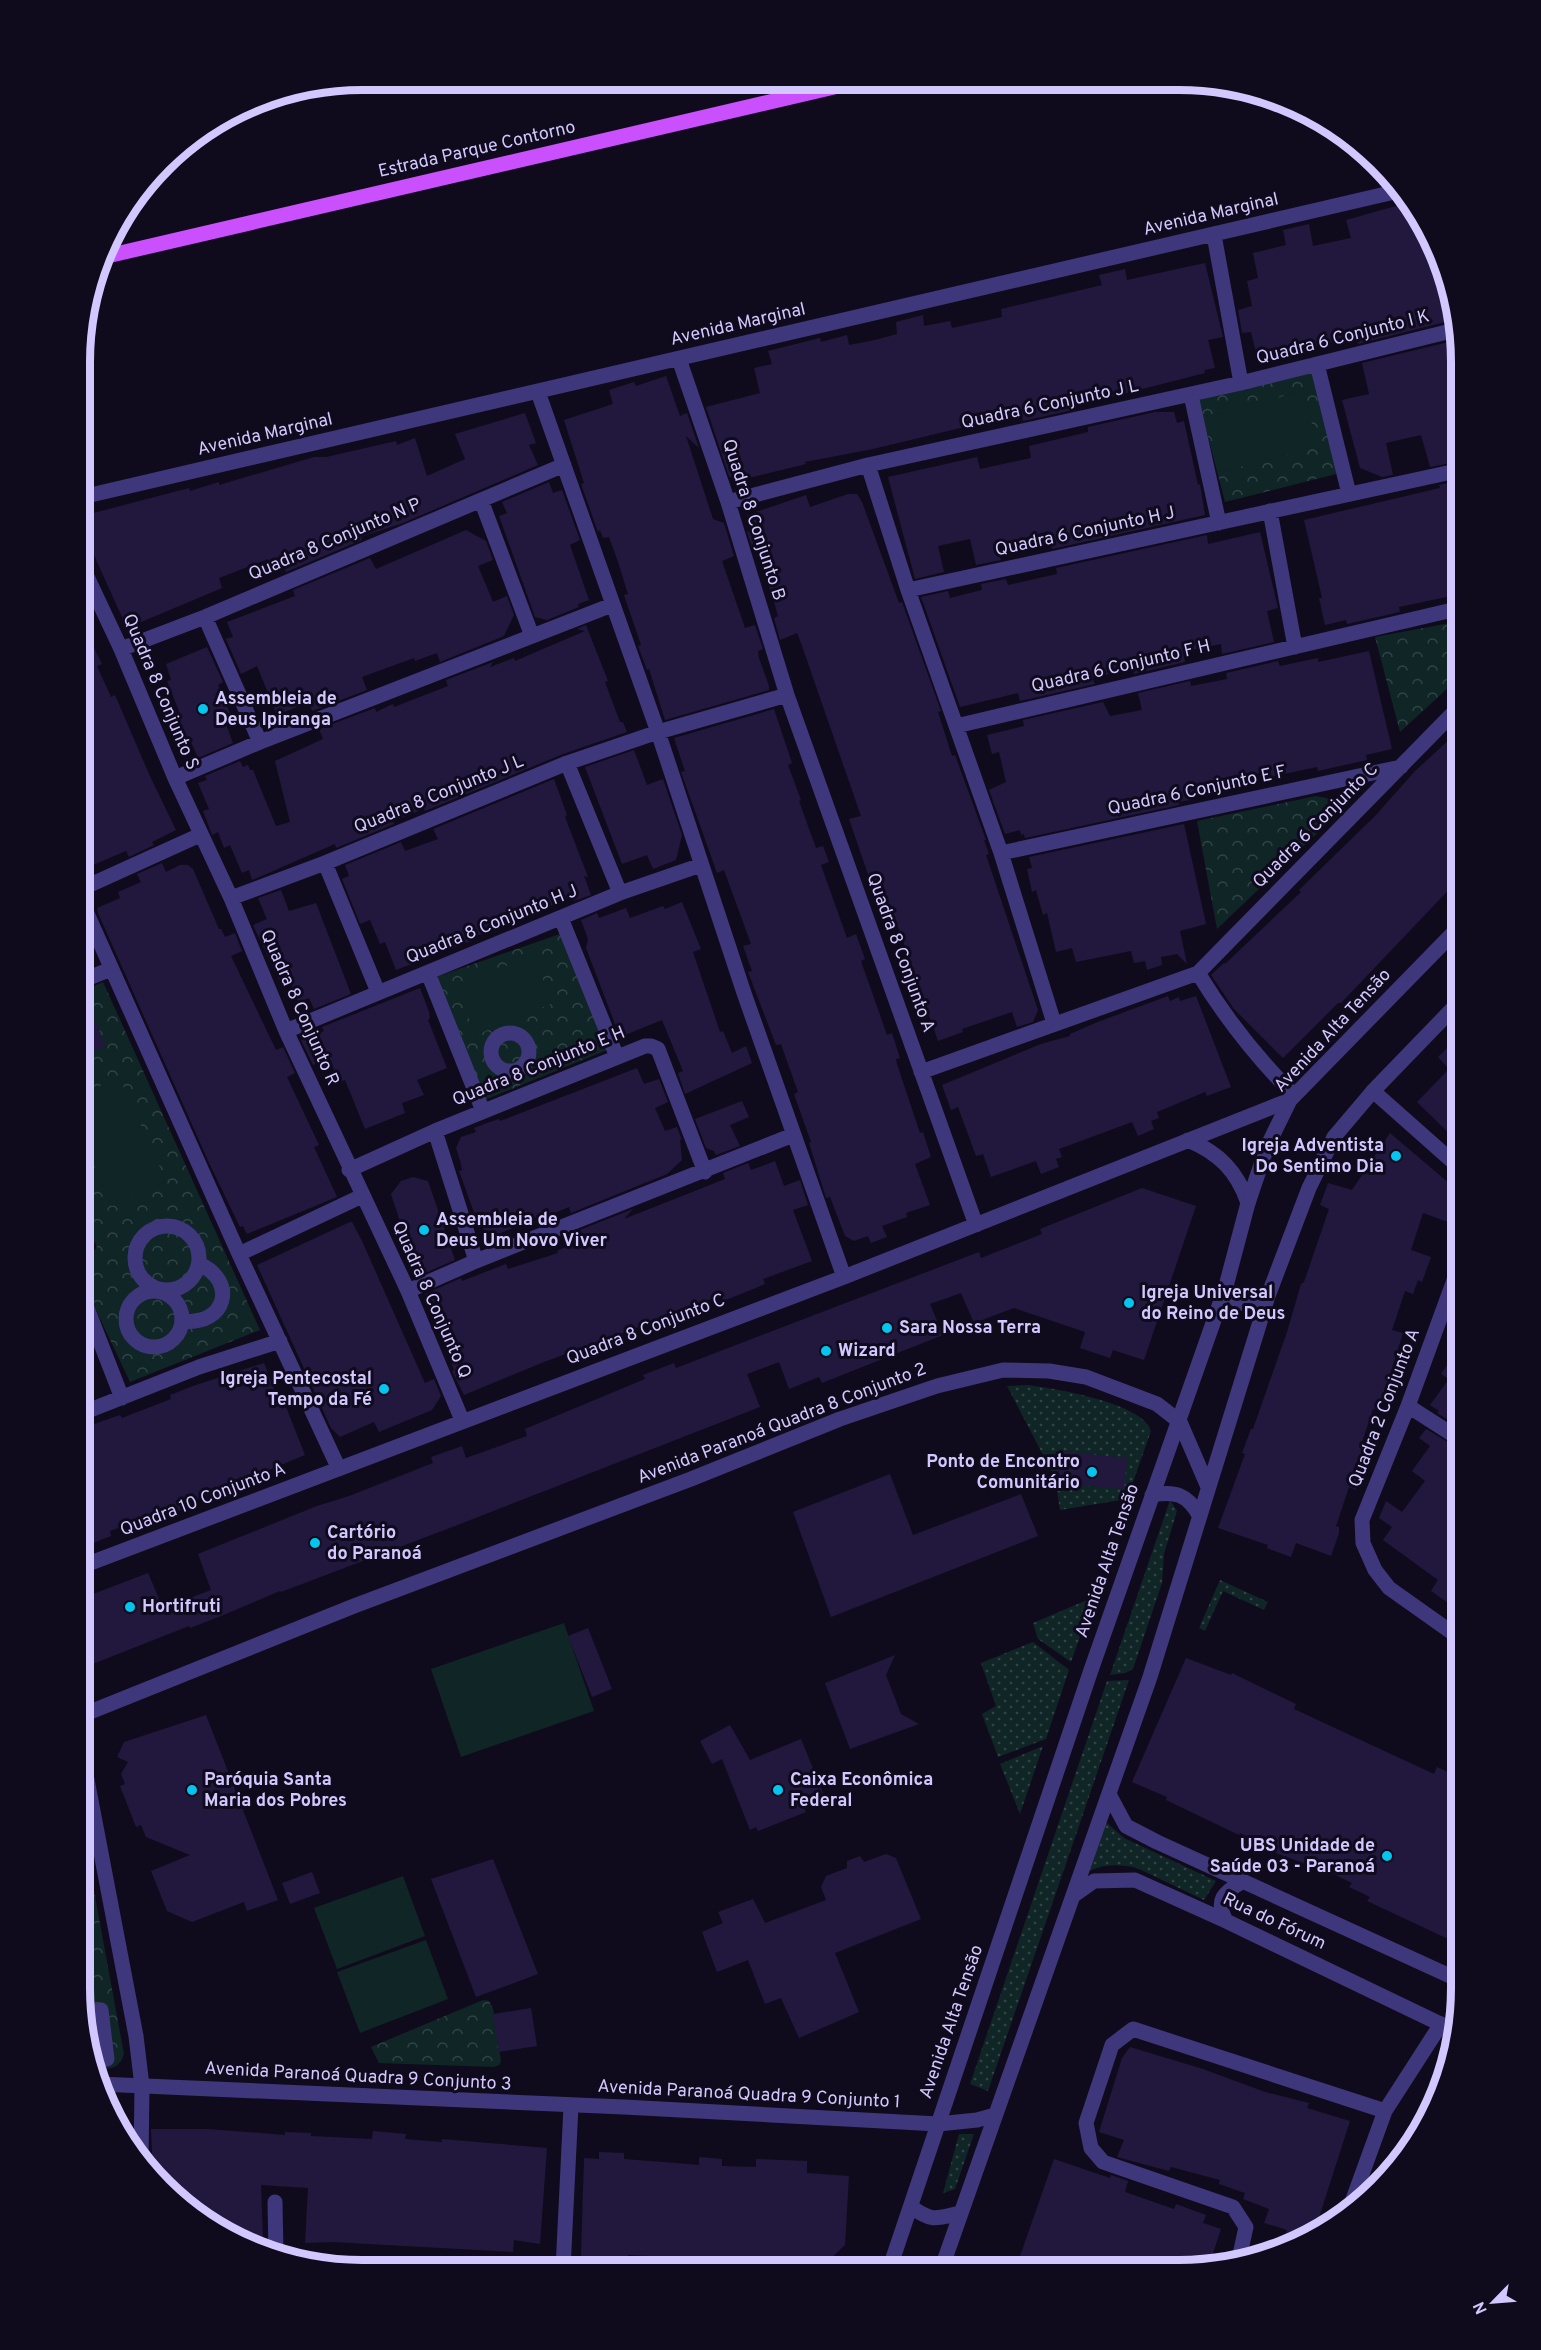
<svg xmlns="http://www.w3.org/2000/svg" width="1541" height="2350" font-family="Overpass,sans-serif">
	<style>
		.grass { fill: url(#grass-dots) }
		.park { fill: url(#park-crowns) }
		.pitch { fill: #0f2526 }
		.building { fill: #22183d }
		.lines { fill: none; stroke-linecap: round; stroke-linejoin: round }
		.pedestrian { stroke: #3f377b; stroke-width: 15 }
		.minor { stroke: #3f377b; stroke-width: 15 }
		.tertiary { stroke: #3f377b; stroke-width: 15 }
		.primary { stroke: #ca50fd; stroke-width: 15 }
		.poi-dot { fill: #03c5ef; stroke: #100b1c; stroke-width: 2 }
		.labels { text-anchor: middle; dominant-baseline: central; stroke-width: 6; stroke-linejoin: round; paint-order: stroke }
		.street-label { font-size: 18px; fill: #d2c7fe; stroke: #100b1c }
		.poi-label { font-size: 18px; font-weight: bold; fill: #d2c7fe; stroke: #100b1c; text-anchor: start }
		.rim { fill: none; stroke: #d2c7fe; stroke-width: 8 }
	</style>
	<defs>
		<pattern id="grass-dots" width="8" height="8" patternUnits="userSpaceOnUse" patternTransform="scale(1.5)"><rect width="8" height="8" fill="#0f2526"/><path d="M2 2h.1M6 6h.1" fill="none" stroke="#314347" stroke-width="1.8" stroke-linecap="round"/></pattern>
		<pattern id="park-crowns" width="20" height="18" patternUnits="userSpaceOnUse" patternTransform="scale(1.5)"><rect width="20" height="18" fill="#0f2526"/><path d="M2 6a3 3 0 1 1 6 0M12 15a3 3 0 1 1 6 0" fill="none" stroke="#314347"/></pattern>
	</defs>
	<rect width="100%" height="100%" fill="#100b1c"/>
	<path class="grass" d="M1027,1385C1053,1388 1144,1403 1151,1431L1127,1499L1060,1510L1055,1478L1007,1386Z
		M1170,1500L1177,1511L1164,1554L1162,1583L1133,1669L1125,1673L1110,1675Z
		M1220,1580L1268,1602L1264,1610L1223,1591L1205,1631L1199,1628Z
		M1094,1597L1071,1662L1038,1639L1033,1623Z
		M1033,1642L1069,1670L1046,1739L998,1757L982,1714L996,1706L981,1663Z
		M1129,1680L988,2091L970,2084L1107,1681Z
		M1043,1746L1020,1814L1000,1764Z
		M1106,1822L1124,1838L1216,1881L1204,1900L1137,1868C1120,1864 1104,1864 1089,1871Z
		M959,2134H974L955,2189L943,2193Z"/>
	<path class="park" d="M1313,369L1340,473L1225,502L1198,398Z
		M1461,621V676L1400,732L1375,637Z
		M1316,796L1331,799L1336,812L1332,819L1217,929L1197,821Z
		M560,934L607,1050L482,1101L436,977Z
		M103,982L260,1330L130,1382L85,1287C83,1270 86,1259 97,1247L81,1211V992Z
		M80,1815L124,2054C120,2068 110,2070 96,2069L80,1988Z
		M483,2000L489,2001L493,2009L501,2061L499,2065L494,2067L379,2063L371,2047Z"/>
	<path class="pitch" d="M1303,391L1318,446L1221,472L1206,416Z
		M533,955L553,1003L476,1035L456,987Z
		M119,1077L166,1181L112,1206L81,1135V1095Z
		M564,1623L594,1711L461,1757L431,1669Z
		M403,1876L425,1936L337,1969L314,1908Z
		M426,1940L448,1999L360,2033L337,1972Z
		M1425,2098L1436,2103L1403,2160L1389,2174Z"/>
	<path class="building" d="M1410,202L1440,254L1453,320L1358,344L1356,337L1270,357L1256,352L1251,332L1242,333L1238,310L1252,306L1247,281L1258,278L1253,253L1286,245L1283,230L1309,224L1313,246L1351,238L1346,220Z
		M1205,263L1223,337L1208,340L1215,368L1204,370L1205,373L1072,407V410L1023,421L1021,412L1011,415L1010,409L972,418L973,425L873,449L805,462L806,464L736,481L729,476L706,407L760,393L754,368L772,364L768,351L820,338L821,342L847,335L849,345L875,340L897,334L896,322L923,315L924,326L950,321L952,328L1002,317L1001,309L1102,285L1099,275L1125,269L1127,280Z
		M1457,340L1461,362V461L1430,467L1421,435L1386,443L1393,475L1382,477L1360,468L1342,400L1369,394L1362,363Z
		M666,376L680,416L687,413L699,448L686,436L713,519L724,523L734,556L722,561L745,628L755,625L763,649L758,651L759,658L769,686V690L665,720L649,669L647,670L638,646L641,645L624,595L628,594L618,562L609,537L603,538L600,530L598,532L581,484L584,483L564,420L613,404L609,390L634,382L636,386Z
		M1155,412H1174L1177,423L1184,421L1198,485L1200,484L1205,515L1052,549L1048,531L997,546L1001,560L976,565L970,539L938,546L944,572L915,579L888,477L977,457L980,469L1031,458L1029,446L1088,432V427Z
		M525,413L536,443L529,445L538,465L403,523L361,537L362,540L286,572L280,557L268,562V559L219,578L222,588L127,628L93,553L87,555L82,540V516L189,488L190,491L219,482V485L314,457H326L396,441L397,445L415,438L427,476L465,459L455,434Z
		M1461,480V594L1399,607L1400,612L1347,624L1346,620L1325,625L1319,598H1322L1304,520L1440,488L1439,485Z
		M549,482L553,493L562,490L580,540L570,545L589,600L578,604L579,607L547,620L535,617L499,516L507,513L502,502Z
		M848,494H857L862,502L899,603L902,602L941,711L938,712L952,756L955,755L986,840H984L989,854L986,855L1038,1010L1033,1022L1017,1027L1012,1012L962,1029L963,1032L938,1041L891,907L886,909L885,906H880L874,892L849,819L861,816L801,643L797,633L780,640L774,618L778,616L773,598L756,548L753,550L747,531L752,533L747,515L806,495L810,507Z
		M466,530L486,541L493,560L478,566L493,602L507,596L514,615L504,636L440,662L437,653L415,661L414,658L362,677L367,690L312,711L309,702L277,715L257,666L241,674L226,639L233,637L227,622L295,596L293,590L370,558L376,569Z
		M1260,532L1278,608L1267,611L1274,642L1222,654L1221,644L1183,652L1185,662L1134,674L1133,669L1092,678L1095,684L1020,701L1018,693L960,707L921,597L948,591L950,598L982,590L981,584L1006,579L1008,585L1057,574L1056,568L1207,535L1208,544Z
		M81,622L102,664L97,666L111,697L115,695L149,774L176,830L152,842L154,845L129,857L126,851L81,870Z
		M586,625L608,681L605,682L620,722H623L627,732L563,754L425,811L424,809L393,821L394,824L336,848L335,844L252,880L249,870L242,873L230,845L224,848L218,832L212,835L203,811L209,809L198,783L207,780L205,776L240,761L243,767L248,765L250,770H253L276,826L290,822L275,761L323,739L319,729L375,708L376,712L393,704L394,707L448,686L446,680L493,662L490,667L514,658L515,661L585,631L577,629Z
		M207,647L223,682L218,685L231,716L224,719L233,743L198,758L190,740L177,734L173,726L181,716L167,681L171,680L166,664Z
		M1369,651L1392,749L1366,755L1367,760L1318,771L1317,767L1265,778L1263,772L1213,784L1215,789L1189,795L1190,800L1179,802V805L1025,838L1024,834L1021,835L1020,830L1005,834L989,790L1006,782L999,752L992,754L987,735L1024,726L1023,720L1103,702L1110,716L1142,710L1138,693L1190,681L1191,686L1227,679L1226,673L1278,661L1280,666L1318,658V662Z
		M774,709L792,763L788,765L801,800L799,801L816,848L823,846L829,862L821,865L847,938L856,934L865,959L861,961L887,1035L892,1033L900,1058L896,1059L897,1064L920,1133L923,1132L931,1157L915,1164L930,1205L906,1213L907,1217L882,1226L887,1237L871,1243L868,1236L854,1241L845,1236L830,1197L826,1198L809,1143L811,1142L794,1094L798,1092L781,1044L776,1045L748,972L752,971L743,946L751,944L724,870L717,873L681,772L685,771L674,738Z
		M1461,729V877L1341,1003H1338L1283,1058L1234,1009L1211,975L1224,963L1225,964L1301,892L1299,890L1376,815L1415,771Z
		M634,750L647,785L663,779L682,835L676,860L653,869L647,855L622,864L585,767Z
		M554,779L567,815L565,817L588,877L584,876L591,895L574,901L573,897L476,936V939L396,970L385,942L380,944L370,920L360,924L342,879L349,876L345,865L401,842L405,851L438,839L433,829Z
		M1184,824L1206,924L1180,931L1187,964L1177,954L1161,957L1162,965L1147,970L1145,961L1134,963L1131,951L1076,962L1072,948L1056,952L1047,913L1043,915L1036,890L1032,892L1027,869L1032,868L1029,857Z
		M162,863L166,872L180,865H188L193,869L219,929H221L225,937L235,933L242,951L231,956L276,1050L283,1047L295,1073L287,1077L319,1145L314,1147L337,1197L247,1234L243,1226L240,1227L210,1165L98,913L97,908L120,898L118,892L141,882L137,874Z
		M281,890L289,911L316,903L351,994L314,1009L309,998L298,1002L291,984L282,987L253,925L267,919L258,898Z
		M682,902L701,949L693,952L720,1032L723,1031L732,1053L746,1046L752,1063L685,1094L678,1073L683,1071L662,1020L620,1037L586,948L588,939L581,920L597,913L599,918L626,908L630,918L663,906L665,909Z
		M420,988L429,1012L430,1018L428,1020L447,1068L417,1080L424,1095L402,1103L405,1113L365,1129L345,1080L339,1082L329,1057L313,1065L301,1040L324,1031L322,1027Z
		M1168,996L1170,1001L1179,997L1180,1001L1196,996L1231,1087L1207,1096L1205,1092L1157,1112L1159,1118L1151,1121L1154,1129L1138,1136L1132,1122L1059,1149L1062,1157L1056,1159L1059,1167L1041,1174L1036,1161L991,1177L983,1154L976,1156L958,1107L951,1110L942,1085L1041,1044L1070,1036V1034L1095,1023Z
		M96,1021L105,1047L81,1055V1026Z
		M1461,1034V1145L1417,1102L1449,1069L1438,1057Z
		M637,1068L644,1084L659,1079L668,1102L655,1108L665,1131L677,1127L682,1140L680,1139L682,1160L667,1174L571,1213L569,1207L538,1220L537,1217L492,1237L485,1233L478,1214L475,1215L459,1171L462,1170L461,1164L456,1148L461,1137L476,1132L474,1128L490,1122L499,1119L500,1121Z
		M742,1101L749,1117L730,1125L740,1146L716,1155L714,1151L706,1148L695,1119Z
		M1390,1133L1450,1184L1456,1177L1461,1179V1204L1448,1222L1423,1213L1411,1250L1431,1257L1422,1282L1418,1280L1413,1294L1405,1291L1392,1330L1403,1333L1388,1381L1394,1383L1388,1400L1382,1398L1378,1410L1373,1409L1360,1448L1369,1451L1356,1490L1349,1487L1336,1526L1339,1527V1533L1331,1556L1296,1543L1291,1557L1267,1548L1268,1545L1218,1528L1245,1454L1242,1453L1251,1429H1253L1287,1332L1301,1284L1304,1282L1329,1209L1320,1205L1328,1183L1352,1190Z
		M775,1161L784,1186L800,1180L808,1205L793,1210L812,1261L763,1279L765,1284L741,1294L723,1301L722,1295L665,1315L666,1317L544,1362L464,1395L452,1371L454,1370L425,1294L461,1278L462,1281L506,1264L508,1269L558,1253L557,1251L580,1240L577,1231L633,1209L624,1219L725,1179L723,1173L748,1163L751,1170Z
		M413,1177L428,1181L455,1260L418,1276L391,1194L401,1181Z
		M1142,1188L1196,1206L1144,1360L1113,1350L1110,1358L1080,1348L1085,1332L1014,1308L974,1323L961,1293L930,1304L943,1335L822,1383L819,1377L789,1389L779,1362L747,1374L760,1407L455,1526L281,1592L280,1591L221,1616L190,1628L189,1626L80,1669V1599L148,1573L163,1608L211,1590L198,1554L317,1506L349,1496L433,1463L431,1457L462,1446L466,1458L527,1436L525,1429L645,1379L643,1375L674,1363L676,1368L979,1252L981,1258L1042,1234L1040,1229Z
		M350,1222H352L362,1241L425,1383L434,1379L441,1396L432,1410L379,1432L374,1422L340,1437L331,1428L257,1265Z
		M1461,1345V1428L1437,1413L1439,1411L1430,1405L1449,1379L1441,1374Z
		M264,1363L282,1409L286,1407L305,1455L183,1505L184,1509L161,1517L159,1513L110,1531L111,1536L88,1545L86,1541L80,1544V1429L120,1415L122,1418L171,1399L170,1395L193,1386Z
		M1426,1429L1461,1450V1612L1431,1591L1438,1580L1383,1540L1392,1527L1379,1518L1386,1501L1402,1512L1425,1481L1412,1471L1430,1446L1419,1438Z
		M1060,1451L1127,1458L1124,1489L1057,1483Z
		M890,1474L913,1535L1021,1494L1038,1536L831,1617L793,1512Z
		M588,1628L612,1689L592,1697L568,1636Z
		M895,1655L886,1675L901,1714L919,1724L850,1749L825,1683Z
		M1186,1658L1231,1675L1232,1673L1296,1704L1294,1709L1434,1774L1437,1767L1461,1778V1945L1367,1901L1370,1897L1349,1887L1352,1883L1315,1865L1314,1867L1276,1853L1277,1851L1240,1833L1239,1835L1166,1800L1167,1797L1132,1782Z
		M206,1715L278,1900L247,1911L244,1902L192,1922L167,1911L151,1871L190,1855L146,1837L141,1825L136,1827L120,1786L125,1784L121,1774L128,1762L117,1757L124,1742Z
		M730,1725L750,1760L801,1739L826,1800L804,1809L806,1812L758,1831L756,1827L750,1830L722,1759L712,1764L700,1741Z
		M886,1854L896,1858L921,1919L835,1953L859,2012L799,2038L781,1998L765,2004L748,1960L717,1972L702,1932L723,1923L718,1912L753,1899L765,1923L826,1900L821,1887L826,1876L847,1868V1861L860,1856L864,1862Z
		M493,1859L538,1974L476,1997L431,1879Z
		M312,1872L320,1893L290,1904L282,1883Z
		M531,2008L537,2046L499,2052L493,2014Z
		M1130,2047L1203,2069L1265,2092L1309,2103L1307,2108L1350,2121L1314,2233L1287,2249L1280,2250L1287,2230L1264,2223L1269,2209L1243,2199L1245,2193L1219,2184L1220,2180L1171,2167L1169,2171L1117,2157L1124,2140L1099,2132L1122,2058Z
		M151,2129H207L285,2135V2132L311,2133V2136L372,2139L373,2131L406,2134L405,2139L442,2142V2139L547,2148L540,2244L514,2240L513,2252L332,2242L305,2243L308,2188L261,2185L263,2238H260V2251L254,2249L190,2212L153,2175Z
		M599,2152L624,2153V2159L676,2163L699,2165V2157L722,2159V2166L756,2167V2159L807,2161V2173L849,2176L845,2245L831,2258L801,2257V2260L750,2258L749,2265L697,2264V2262L671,2261V2257L628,2255V2258L581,2256L584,2158L599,2159Z
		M1054,2159L1110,2178L1111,2175L1128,2181L1125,2192L1174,2209L1176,2204L1206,2215L1203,2223L1221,2229L1209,2265L1179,2270H1044L1018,2262Z"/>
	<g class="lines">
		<path class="pedestrian" d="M491 1052a19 19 0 1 1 38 0a19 19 0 1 1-38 0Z
			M135 1258a32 32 0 1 1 64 0a32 32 0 1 1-64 0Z
			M126 1319a28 28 0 1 1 56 0a28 28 0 1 1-56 0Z
			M183,1321C226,1326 238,1281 199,1264
			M85,2013L101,2010L107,2059H94"/>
		<path class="minor" d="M1214,235L1241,383
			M679,359L728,502L787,695L976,1225
			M1317,364L1349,494
			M538,392L658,732L744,993L844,1277
			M1191,395L1219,523
			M868,465L908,590L1001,853L1054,1023
			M82,497L1403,190
			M481,500L532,636
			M728,502L868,465L1241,383L1455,330
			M1270,511L1295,647
			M82,566L121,649L175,778L231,898L286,1031L408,1291L462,1420
			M908,590L1461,470
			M205,617L260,742
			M121,649L205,617L564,465
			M956,726L1461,608
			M567,763L620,893
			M175,778L260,742L612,605
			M1001,853L1401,767
			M325,863L378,992
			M81,889L200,835
			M231,898L325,863L567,763L658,732L787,695
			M81,900L239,1254L339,1469
			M561,918L617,1057
			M428,973L483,1111
			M1198,973C1226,1019 1256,1057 1294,1095
			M81,981L111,969
			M286,1031L620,893L701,865
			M921,1072L1198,973L1461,705
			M1373,1091L1461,1169
			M435,1131L476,1261
			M1188,1140C1219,1153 1237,1171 1248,1203
			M349,1170L435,1131L645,1046H651L658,1049L705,1172
			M239,1254L362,1196
			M80,1290L122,1398
			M408,1291L476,1261L793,1135
			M1408,1406L1461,1440
			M80,1414L199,1367L280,1341
			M80,1567L844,1277L1290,1100
			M1461,1639L1389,1588L1375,1570L1363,1543L1362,1520L1408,1406L1461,1261
			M80,1743L136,2036L142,2086L141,2163
			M275,2202L276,2255
			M1348,2213L1385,2111L1441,2024
			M1239,2259L1246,2227L1233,2207L1103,2162L1091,2148L1086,2123L1112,2045L1133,2029L1385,2111
			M325,2268L410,2266L480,2269
			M563,2269L571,2106"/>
		<path class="tertiary" d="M1226,1286C1237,1307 1249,1309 1268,1296
			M1152,1495C1175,1491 1187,1494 1199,1515
			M80,1716L354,1606L691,1479L840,1419L937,1386L1003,1370L1049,1371L1086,1377L1157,1404L1180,1422L1208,1487
			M1110,1796L1126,1826L1157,1842L1461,1981
			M1073,1896L1094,1881L1135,1880L1226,1921L1455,2031
			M1226,1921C1215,1900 1224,1892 1242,1882
			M99,2084L624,2107L938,2124L977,2120L995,2115
			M911,2207C933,2222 935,2219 960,2213
			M889,2270L1090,1673L1226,1286L1248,1203L1267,1147L1290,1100L1461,925
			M941,2270L1150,1677L1268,1296L1309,1188L1334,1137L1373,1091L1461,1000"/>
		<path class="primary" d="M103,257L860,81"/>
	</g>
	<g class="poi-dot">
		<circle cx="203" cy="709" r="6"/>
		<circle cx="1396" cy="1156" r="6"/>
		<circle cx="424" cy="1230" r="6"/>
		<circle cx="1129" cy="1303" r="6"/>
		<circle cx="887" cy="1328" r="6"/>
		<circle cx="826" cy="1351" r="6"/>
		<circle cx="384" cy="1389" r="6"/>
		<circle cx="1092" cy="1472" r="6"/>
		<circle cx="315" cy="1543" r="6"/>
		<circle cx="130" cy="1607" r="6"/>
		<circle cx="192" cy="1790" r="6"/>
		<circle cx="778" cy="1790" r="6"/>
		<circle cx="1387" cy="1856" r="6"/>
	</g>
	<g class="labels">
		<g class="street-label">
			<text transform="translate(477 150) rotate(-13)">Estrada Parque Contorno</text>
			<text transform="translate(1211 215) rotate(-13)">Avenida Marginal</text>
			<text transform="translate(738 325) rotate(-13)">Avenida Marginal</text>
			<text transform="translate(1343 338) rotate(-14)">Quadra 6 Conjunto I K</text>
			<text transform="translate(1050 405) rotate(-12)">Quadra 6 Conjunto J L</text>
			<text transform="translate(265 435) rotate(-13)">Avenida Marginal</text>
			<text transform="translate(753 520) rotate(72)">Quadra 8 Conjunto B</text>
			<text transform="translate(1085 532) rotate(-12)">Quadra 6 Conjunto H J</text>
			<text transform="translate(335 540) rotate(-23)">Quadra 8 Conjunto N P</text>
			<text transform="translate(1121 667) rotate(-13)">Quadra 6 Conjunto F H</text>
			<text transform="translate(160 692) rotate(67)">Quadra 8 Conjunto S</text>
			<text transform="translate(1197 791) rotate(-12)">Quadra 6 Conjunto E F</text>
			<text transform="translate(439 795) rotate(-22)">Quadra 8 Conjunto J L</text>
			<text transform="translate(1316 826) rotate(-45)">Quadra 6 Conjunto C</text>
			<text transform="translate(492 925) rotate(-22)">Quadra 8 Conjunto H J</text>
			<text transform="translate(900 953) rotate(70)">Quadra 8 Conjunto A</text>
			<text transform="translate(299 1008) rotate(66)">Quadra 8 Conjunto R</text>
			<text transform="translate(1333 1031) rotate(-47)">Avenida Alta Tensão</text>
			<text transform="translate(539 1067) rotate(-22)">Quadra 8 Conjunto E H</text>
			<text transform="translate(431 1300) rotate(66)">Quadra 8 Conjunto Q</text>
			<text transform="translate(646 1330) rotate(-21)">Quadra 8 Conjunto C</text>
			<text transform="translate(1385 1408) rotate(-69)">Quadra 2 Conjunto A</text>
			<text transform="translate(782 1424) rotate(-21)">Avenida Paranoá Quadra 8 Conjunto 2</text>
			<text transform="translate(203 1500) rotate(-21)">Quadra 10 Conjunto A</text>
			<text transform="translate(1108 1561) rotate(-71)">Avenida Alta Tensão</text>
			<text transform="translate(1274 1922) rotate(25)">Rua do Fórum</text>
			<text transform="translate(952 2022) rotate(-71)">Avenida Alta Tensão</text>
			<text transform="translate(358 2077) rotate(3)">Avenida Paranoá Quadra 9 Conjunto 3</text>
			<text transform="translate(749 2095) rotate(3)">Avenida Paranoá Quadra 9 Conjunto 1</text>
		</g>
		<g class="poi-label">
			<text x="215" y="699">Assembleia de<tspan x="215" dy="21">Deus Ipiranga</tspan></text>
			<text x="1384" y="1146" text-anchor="end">Igreja Adventista<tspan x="1384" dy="21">Do Sentimo Dia</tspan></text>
			<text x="436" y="1220">Assembleia de<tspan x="436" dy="21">Deus Um Novo Viver</tspan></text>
			<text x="1141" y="1293">Igreja Universal<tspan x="1141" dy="21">do Reino de Deus</tspan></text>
			<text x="899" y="1328">Sara Nossa Terra</text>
			<text x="838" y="1351">Wizard</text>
			<text x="372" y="1379" text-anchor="end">Igreja Pentecostal<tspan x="372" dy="21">Tempo da Fé</tspan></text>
			<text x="1080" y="1462" text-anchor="end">Ponto de Encontro<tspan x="1080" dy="21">Comunitário</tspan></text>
			<text x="327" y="1533">Cartório<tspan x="327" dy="21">do Paranoá</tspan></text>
			<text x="142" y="1607">Hortifruti</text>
			<text x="204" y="1780">Paróquia Santa<tspan x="204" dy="21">Maria dos Pobres</tspan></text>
			<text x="790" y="1780">Caixa Econômica<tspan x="790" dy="21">Federal</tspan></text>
			<text x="1375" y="1846" text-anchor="end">UBS Unidade de<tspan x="1375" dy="21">Saúde 03 - Paranoá</tspan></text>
		</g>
	</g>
	<path d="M0 0H1541V2350H0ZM362 90H1179A272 272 0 0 1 1451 362V1988A272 272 0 0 1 1179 2260H362A272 272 0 0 1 90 1988V362A272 272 0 0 1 362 90Z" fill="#100b1c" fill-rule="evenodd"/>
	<path class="rim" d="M362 90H1179A272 272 0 0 1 1451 362V1988A272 272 0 0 1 1179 2260H362A272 272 0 0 1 90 1988V362A272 272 0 0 1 362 90Z"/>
	<g transform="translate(1493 2302) rotate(245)" stroke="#100b1c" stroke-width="4.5" paint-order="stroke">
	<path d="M0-4.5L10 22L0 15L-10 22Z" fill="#d2c7fe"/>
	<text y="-9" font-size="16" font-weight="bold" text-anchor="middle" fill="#d2c7fe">N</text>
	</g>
</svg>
